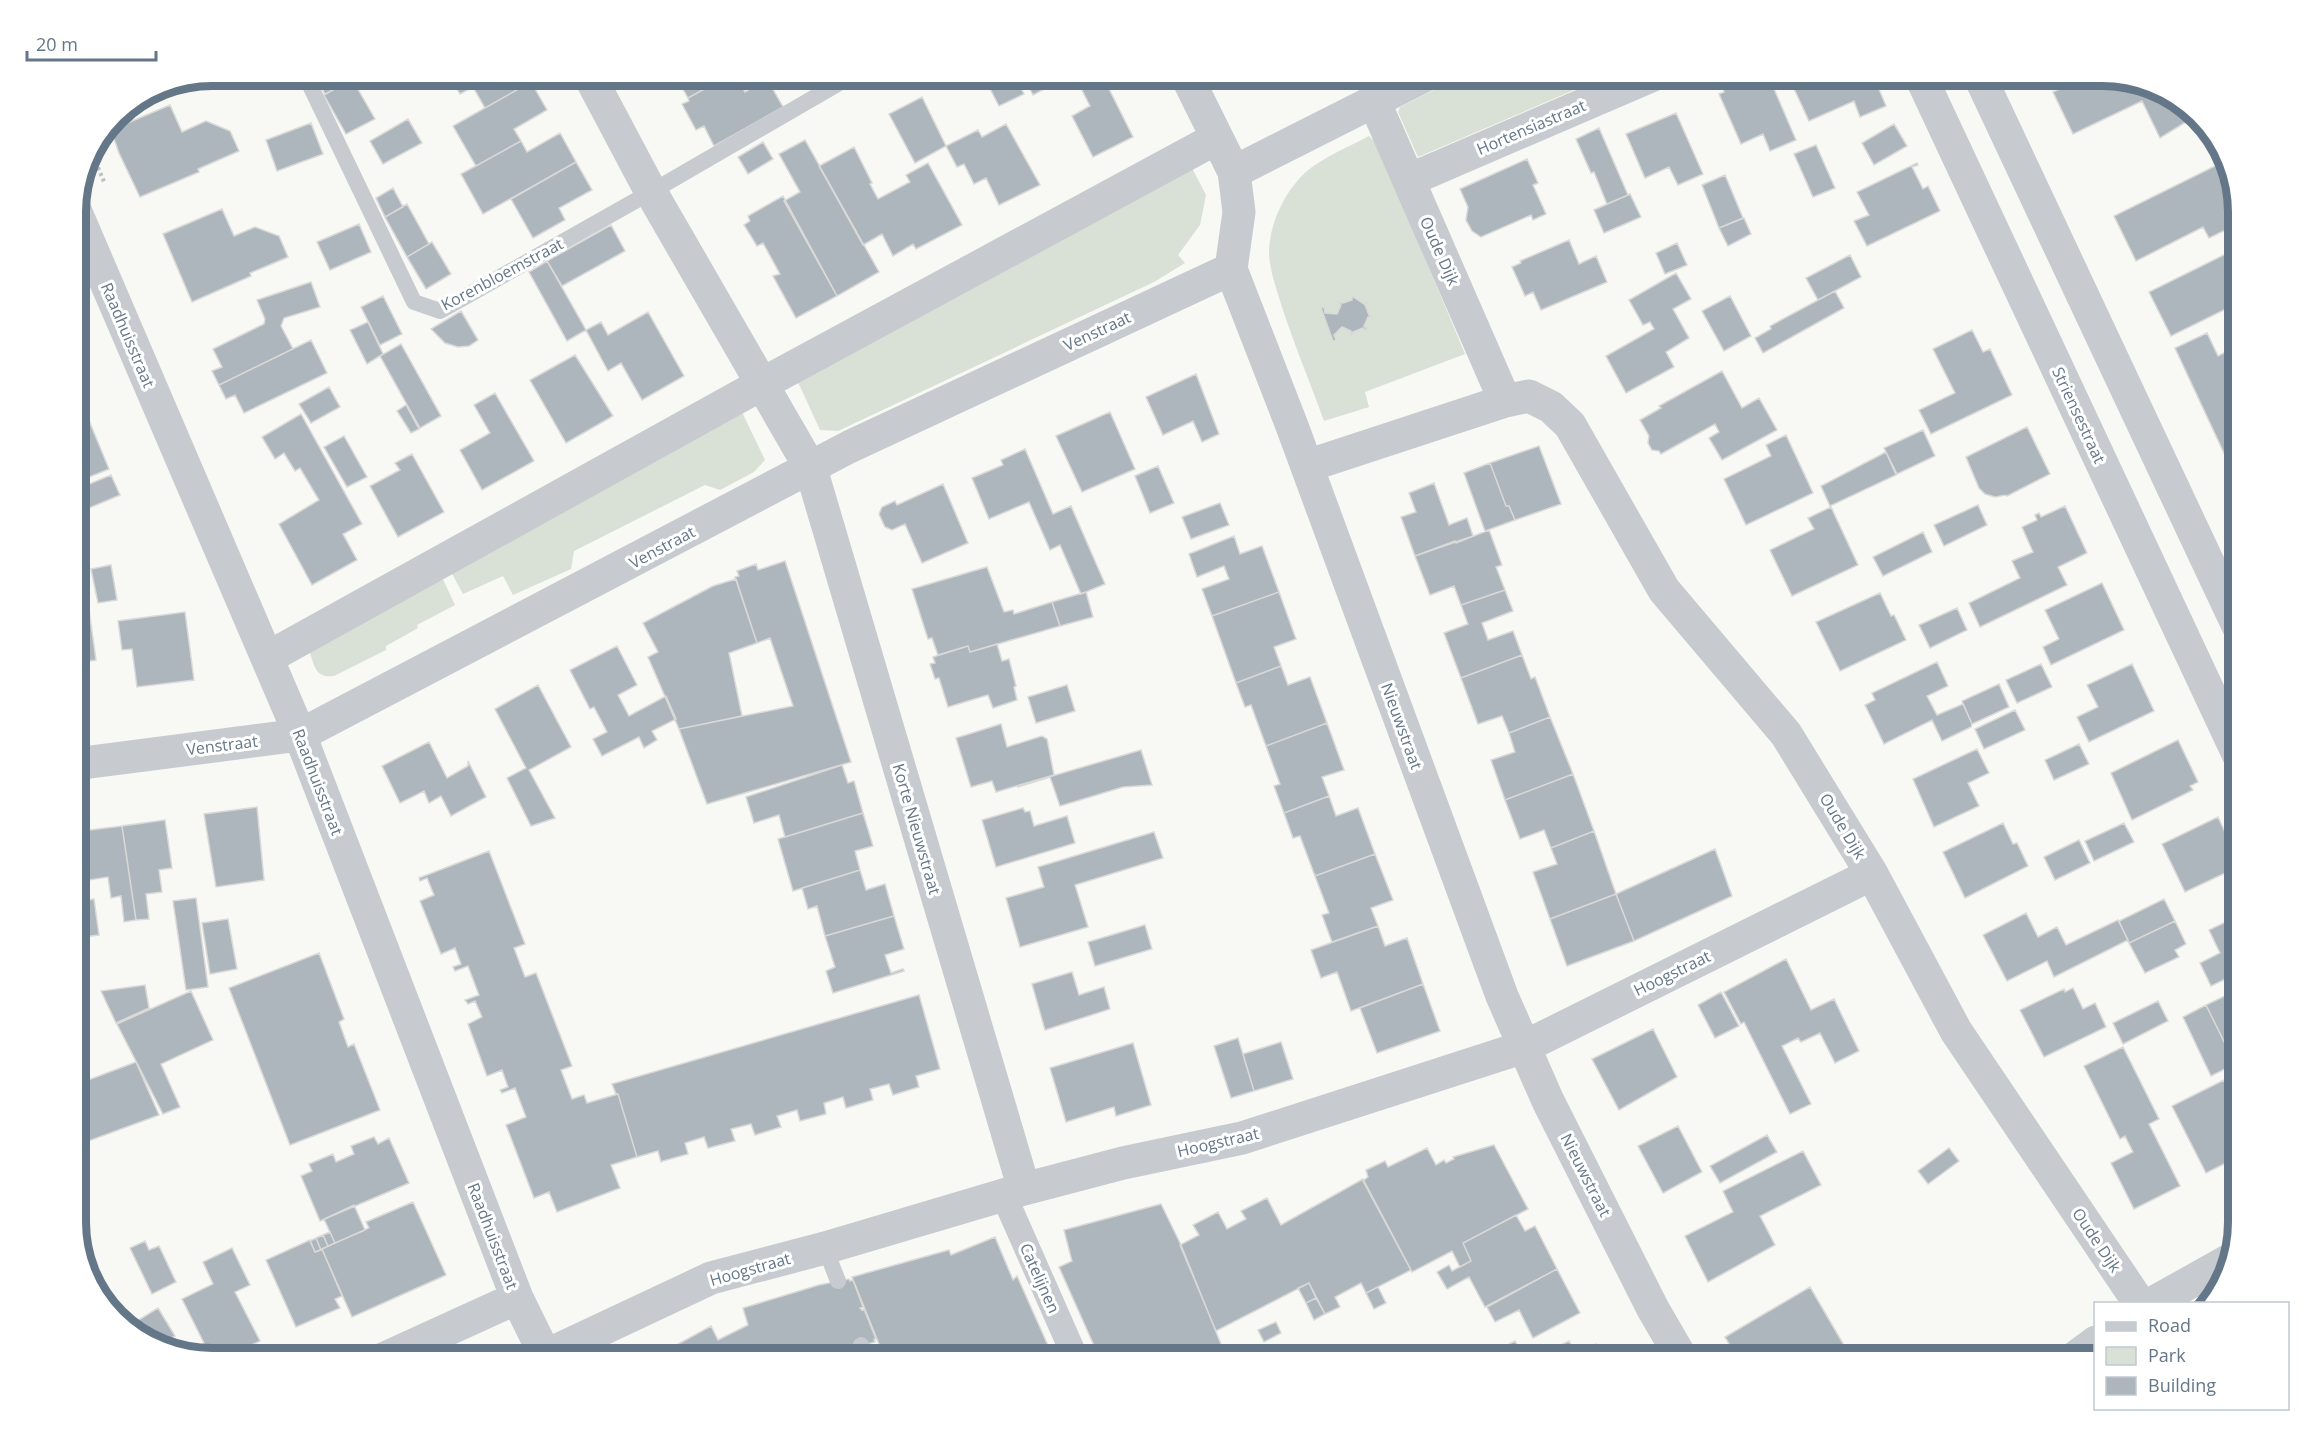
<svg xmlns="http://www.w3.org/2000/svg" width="2313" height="1434" font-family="'Open Sans',sans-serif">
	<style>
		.green { fill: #d9e0d5 }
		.building { fill: #adb6bd; stroke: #d9d9d7; stroke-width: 1.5 }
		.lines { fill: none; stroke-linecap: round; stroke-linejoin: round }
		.path { stroke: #bec1c3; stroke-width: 4; stroke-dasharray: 3 3; stroke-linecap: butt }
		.service { stroke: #c7cbcf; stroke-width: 16 }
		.pedestrian { stroke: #c7cbcf; stroke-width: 26 }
		.minor { stroke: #c7cbcf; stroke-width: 33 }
		.tertiary { stroke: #c7cbcf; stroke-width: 33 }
		.labels { text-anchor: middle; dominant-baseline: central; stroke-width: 6; stroke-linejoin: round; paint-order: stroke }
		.street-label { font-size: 16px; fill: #647789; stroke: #fff }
		.rim { fill: none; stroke: #647789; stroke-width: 8 }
	</style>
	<rect width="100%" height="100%" fill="#f8f8f4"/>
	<path class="green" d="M1464,75H1609L1418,157L1398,112L1400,107Z
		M1369,136L1377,144L1465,354L1365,392L1369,407L1324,421C1310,382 1294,344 1281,304C1276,287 1269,269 1269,251C1270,220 1288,185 1312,167C1329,155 1350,146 1369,136Z
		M1192,168L1206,195L1200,225L1178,255L1185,263L1154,282L838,431L820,430L797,380Z
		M740,408L765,460L754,472L720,490L705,485L574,551L571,569L513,595L503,576L463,594L449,568Z
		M440,573L455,605L417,625L418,628L386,646V650L334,676C314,679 314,663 308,647Z"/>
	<path class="building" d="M314,75H344L348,82L325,94Z
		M452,75H527L531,82L485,108L473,87L460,94L450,76Z
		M675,75H730L688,98Z
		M730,75H735L745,92L767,79L783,107L714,146L704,126L696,130L682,104L689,101L688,98Z
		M983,75H1014L1024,94L999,106Z
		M1023,75H1061L1063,79L1033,95Z
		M1102,75L1133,137L1093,157L1072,116L1090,106L1080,86Z
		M1743,75L1746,83L1768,75L1796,140L1770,151L1763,134L1741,144L1719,94L1724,92L1722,85Z
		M1802,75H1873L1886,106L1860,117L1854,101L1809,121L1790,80Z
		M2082,75H2101L2125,82L2129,90L2138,85L2170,94L2194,117L2160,138L2142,101L2073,134L2053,92L2084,78Z
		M352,79L375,119L346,134L324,95Z
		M531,82L547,110L514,129L521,141L476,166L453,126Z
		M922,97L946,146L915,163L889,114Z
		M170,105L182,132L206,121L230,131L239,151L198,169L199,172L140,197L119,153L111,130Z
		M1676,113L1703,174L1678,185L1669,167L1645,178L1626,134Z
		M408,119L422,143L383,164L370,141Z
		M311,123L323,154L277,171L266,140Z
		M1006,124L1040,185L999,205L986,178L974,184L964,164L957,167L946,146L978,130L982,137Z
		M1894,124L1907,146L1874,165L1862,143Z
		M1599,128L1628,195L1607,204L1594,172L1591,173L1576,139Z
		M560,133L576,162L483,214L461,174L521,141L527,152Z
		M805,140L879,272L837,296L784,201L800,192L779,154Z
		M763,142L773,159L748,174L738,157Z
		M1816,145L1835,188L1813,197L1794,154Z
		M854,147L872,183L870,184L878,199L910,182L906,175L928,163L962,225L916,249L913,244L893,256L882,234L863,245L819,166Z
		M1527,159L1538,183L1533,185L1546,214L1533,220L1531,215L1481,237L1472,231L1466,220L1468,207L1460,189Z
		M2225,161L2238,203V224L2209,238L2203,227L2136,261L2114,216Z
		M576,162L592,190L559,208L565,220L533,238L511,199Z
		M1917,163L1918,165L1912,167L1923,189L1928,186L1940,211L1867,246L1854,221L1869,215L1857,192Z
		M1725,175L1743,218L1719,228L1702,185Z
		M393,188L403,207L385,217L376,198Z
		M1630,194L1641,217L1604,233L1594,210Z
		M783,196L837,296L796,318L773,276L780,274L763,243L757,246L744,225L750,221L748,216Z
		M407,204L429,244L407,257L385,217Z
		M222,209L234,236L255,227L279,236L288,257L250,273L251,276L192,302L163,234Z
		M1744,218L1751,234L1728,246L1719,228Z
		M359,224L371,252L330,270L317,242Z
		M611,225L625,251L562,286L547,261Z
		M1569,240L1579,264L1596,256L1607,282L1541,310L1533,292L1525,296L1512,267L1521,263L1520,261Z
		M432,242L451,274L426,289L407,257Z
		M1677,243L1687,265L1665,274L1656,253Z
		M2238,248V303L2171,336L2149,292Z
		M1850,255L1861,277L1818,300L1806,278Z
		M547,261L586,330L567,341L529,272Z
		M1676,273L1691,299L1673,309L1689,338L1666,352L1674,367L1626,393L1606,356L1654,329L1650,322L1643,325L1629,300Z
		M311,282L320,307L284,318L281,326L293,349L219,385L212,371L222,367L213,349L264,324L265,319L257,300Z
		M1835,291L1844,308L1763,353L1755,338L1771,329L1770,326Z
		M383,296L402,334L380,345L361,307Z
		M1352,296L1364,304L1366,302L1365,305L1369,315L1372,317H1368L1364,326L1367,329L1365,330L1363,328L1353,332L1351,335V331L1342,327L1334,335L1336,340L1333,341L1321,308L1324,307L1325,313L1337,314L1341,305L1339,302L1343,303L1352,300Z
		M1730,296L1751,336L1724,351L1702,311Z
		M461,311L478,340L469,346L458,347L445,343L431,329Z
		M648,312L684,376L642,400L621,363L608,371L586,330L601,322L608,335Z
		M368,322L383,354L367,364L350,330Z
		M1972,330L1983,352L1990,349L2012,395L1931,434L1919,410L1955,393L1933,349Z
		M2207,333L2218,356L2234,348L2238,355V483L2175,348Z
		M311,340L327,373L244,413L235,395L226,399L219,385Z
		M401,344L441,416L420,428L380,356Z
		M575,355L613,416L566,443L530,380Z
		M1722,371L1742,408L1759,398L1777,430L1722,460L1709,438L1719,432L1715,424L1661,454L1659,451L1652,450L1648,443L1649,436L1640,420L1661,408L1659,406Z
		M1196,374L1219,434L1202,442L1193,421L1163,435L1146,397Z
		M329,387L340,407L311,423L299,404Z
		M75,391L90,423L75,430Z
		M495,393L534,461L482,490L460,450L490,433L474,405Z
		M406,405L419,429L411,433L397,411Z
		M1110,412L1135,469L1082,492L1056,436Z
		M301,414L362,524L343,534L357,560L312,585L279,524L319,500L300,468L295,471L284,453L275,459L262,437Z
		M90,423L109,469L77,482L75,430Z
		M2027,427L2050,474L2007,496L2006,495L1995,497L1985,494L1979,488L1966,457Z
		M1923,430L1935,456L1897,474L1884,448Z
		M1786,435L1813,493L1746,525L1724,479L1771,456L1766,445Z
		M344,436L367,477L347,487L324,447Z
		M1539,446L1561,504L1515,520L1509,506H1506L1490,463Z
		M1025,449L1053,514L1071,506L1105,584L1081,594L1060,545L1050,550L1029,502L989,519L972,478L1003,465L1001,460Z
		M1886,452L1896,475L1830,506L1821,486Z
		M412,454L444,512L398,537L370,486L400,470L395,463Z
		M1490,463L1506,506H1509L1515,520L1485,531L1464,473Z
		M1158,466L1174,503L1150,513L1135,476Z
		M111,475L120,495L77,513L75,490Z
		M1434,483L1449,525L1467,518L1473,536L1415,556L1401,517L1416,512L1409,493Z
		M943,484L968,543L922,563L905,524L892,530L885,527L879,514L882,507L895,501L897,505Z
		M1220,503L1229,525L1191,539L1182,517Z
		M1978,505L1987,525L1944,546L1934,525Z
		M2065,506L2087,553L2058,567L2067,585L1980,627L1969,603L2020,578L2012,561L2033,552L2022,527L2037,520L2035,515L2039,513L2041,517Z
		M1831,507L1858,565L1792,596L1770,550L1814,529L1808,518Z
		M1489,530L1502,565L1496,567L1505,590L1461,605L1454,586L1430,595L1415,556L1455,541L1456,543Z
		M1923,532L1932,552L1883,576L1873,557Z
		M1234,536L1240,554L1262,546L1279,592L1212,616L1202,589L1229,579L1224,566L1197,577L1189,554Z
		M785,561L851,762L707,804L679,729L793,706L770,638L757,643L735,577L739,576L737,571L756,564L758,570Z
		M111,565L117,600L98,603L91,569Z
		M987,567L1004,612L1013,610L1014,614L1052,602L1060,626L970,652L968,646L938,655L932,638L928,639L912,589Z
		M736,579L757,643L729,653L742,716L679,729L648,657L658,652L643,623L713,586Z
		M2102,583L2124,630L2051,665L2043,647L2059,639L2045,610Z
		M1505,590L1513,611L1482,623L1488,640L1513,631L1522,655L1461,678L1444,633L1468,624L1461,605Z
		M1086,592L1093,617L1060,626L1052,602Z
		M1279,592L1296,639L1274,647L1281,666L1236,683L1212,616Z
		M1880,593L1891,616L1894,615L1906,640L1840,671L1816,622Z
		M88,603L96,660L77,663L80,684H75V605Z
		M1957,608L1967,630L1930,648L1919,625Z
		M185,612L194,680L137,687L132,649L122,650L118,621Z
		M997,644L1002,661L1009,659L1016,686L1014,687L1017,700L993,708L988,695L948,707L939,678L935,679L930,664L935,663L933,657L968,646L970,652Z
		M617,646L637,685L618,695L629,716L666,696L676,719L652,731L657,740L644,748L639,737L602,756L593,739L607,732L594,707L590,709L570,670Z
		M1522,655L1531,679L1535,677L1550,717L1509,733L1502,716L1478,724L1461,678Z
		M1937,662L1948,686L1927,696L1937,715L1963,704L1972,724L1971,727L1942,741L1932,720L1884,744L1865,705L1875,700L1872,693Z
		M2041,664L2052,687L2017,703L2006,680Z
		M2132,664L2154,711L2089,742L2077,717L2098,707L2087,685Z
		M1281,666L1288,685L1310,677L1327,723L1266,746L1251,705L1245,707L1236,683Z
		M1999,684L2009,707L1972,724L1962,701Z
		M538,685L571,747L529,770L555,818L531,826L507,778L526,768L495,709Z
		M1067,685L1075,711L1036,723L1028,697Z
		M2015,710L2025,730L1984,749L1975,729Z
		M1550,717L1573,774L1505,800L1491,760L1515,752L1509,733Z
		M1327,723L1344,770L1322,777L1329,796L1284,813L1274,786L1280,784L1266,746Z
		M1001,724L1007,747L1042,736L1047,739L1054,775L996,792L992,781L971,787L956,738Z
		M2178,740L2198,782L2190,786L2193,790L2132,820L2111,773Z
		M429,742L447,778L468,766V761L486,797L451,816L441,796L429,803L424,791L400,803L382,766Z
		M2079,744L2089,764L2054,780L2045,760Z
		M1977,749L1989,773L1968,783L1979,806L1934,827L1913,779Z
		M1141,750L1152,785L1123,787L1060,806L1050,777L1018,787V786Z
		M842,765L848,783L854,781L863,813L785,837L779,815L754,823L746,797Z
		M1573,774L1594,831L1551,848L1544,830L1520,839L1505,800Z
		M1329,796L1336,816L1358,808L1375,854L1315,876L1300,836L1293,838L1284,813Z
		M257,807L264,880L216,887L204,814Z
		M1023,808L1025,812L1030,811L1034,826L1067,816L1075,843L996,867L982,820Z
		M863,813L873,846L855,851L860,870L793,891L778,839Z
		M2218,817L2230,843L2238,840V867L2185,892L2162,844Z
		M165,820L172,868L159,870L162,892L146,894L149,919L136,920L122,826Z
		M2003,823L2013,844L2017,843L2028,866L1965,898L1943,852Z
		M2124,823L2134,842L2094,861L2085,841Z
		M122,826L136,920L124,922L121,896L111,898L108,877L89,880L82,831Z
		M1594,831L1616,894L1550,919L1533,872L1557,864L1551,848Z
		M1154,832L1163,858L1075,885L1088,927L1020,947L1006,898L1044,887L1038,867Z
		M2079,840L2090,863L2055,880L2044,857Z
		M1715,849L1732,896L1634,941L1616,894Z
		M489,851L525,944L514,948L525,977L536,973L572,1066L561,1070L572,1099L584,1095L587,1103L618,1094L637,1157L611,1165L620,1188L557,1212L549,1192L534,1198L506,1125L526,1117L515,1088L502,1093L500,1090L508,1087L502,1070L487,1076L468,1024L482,1017L475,1001L468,1004L465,1000L479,995L468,966L455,971L453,967L461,964L455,948L441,954L420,901L434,895L427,878L420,881L419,878Z
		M1375,854L1393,900L1371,908L1378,926L1332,942L1322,915L1329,913L1315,876Z
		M860,870L866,890L885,884L894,916L825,936L817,906L808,909L802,888Z
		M1616,894L1634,941L1567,966L1550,919Z
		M196,898L208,987L186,990L173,901Z
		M94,899L99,935L75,938V902Z
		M2164,899L2175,921L2129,943L2119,921Z
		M2026,913L2038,937L2057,927L2066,945L2118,920L2128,940L2054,977L2047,961L2007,981L1983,935Z
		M894,916L904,949L885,955L891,973L903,969L904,971L833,993L826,971L835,967L825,936Z
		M2238,916V973L2211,986L2200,963L2220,953L2209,930Z
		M228,919L237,969L210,974L202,923Z
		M2175,921L2186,944L2175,950L2179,957L2145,973L2129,943Z
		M1145,925L1152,949L1095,966L1088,942Z
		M1378,926L1385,946L1407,938L1423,984L1351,1011L1337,972L1321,978L1311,950Z
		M319,953L344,1019L339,1022L348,1047L354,1044L380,1110L290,1145L229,988Z
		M1786,959L1811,1010L1834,999L1859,1051L1835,1063L1820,1033L1801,1042L1798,1038L1782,1046L1811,1104L1790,1114L1744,1022L1741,1024L1724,992Z
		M1072,972L1079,995L1104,987L1110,1009L1045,1030L1032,984Z
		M1423,984L1440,1031L1377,1053L1360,1008Z
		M145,985L149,1008L116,1023L101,991Z
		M2073,988L2083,1009L2095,1003L2106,1027L2044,1057L2020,1010L2064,989L2065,992Z
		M191,991L213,1040L161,1064L180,1107L163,1114L117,1024Z
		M1721,992L1739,1026L1715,1038L1698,1005Z
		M919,995L940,1069L916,1076L919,1087L893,1095L889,1084L870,1089L873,1100L846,1108L843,1097L824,1103L826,1114L800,1121L797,1110L777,1116L781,1127L755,1135L751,1124L731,1129L735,1141L708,1148L704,1137L685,1143L688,1154L663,1161L661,1162L658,1151L637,1157L618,1094H616L612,1084Z
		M2227,995L2238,1017V1062L2235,1064L2206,1005Z
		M2158,1001L2168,1021L2123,1044L2113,1023Z
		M2206,1005L2235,1064L2211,1076L2183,1017Z
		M1653,1029L1677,1077L1619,1110L1592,1059Z
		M1238,1038L1254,1091L1231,1098L1214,1046Z
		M1281,1042L1293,1079L1254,1091L1243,1054Z
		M1133,1043L1151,1105L1116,1116L1114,1107L1066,1122L1050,1068Z
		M2123,1047L2159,1119L2149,1124L2180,1186L2134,1209L2111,1163L2133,1152L2125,1136L2120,1139L2084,1066Z
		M136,1062L159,1115L75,1146V1085Z
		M2224,1080L2238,1108V1157L2206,1173L2172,1106Z
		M1678,1126L1702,1172L1663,1193L1638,1146Z
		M1767,1135L1777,1152L1720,1183L1710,1166Z
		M374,1137L378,1144L389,1138L409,1183L320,1221L301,1176L312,1171L309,1164L333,1154L336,1162L354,1154L351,1146Z
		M1494,1145L1528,1209L1463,1243L1471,1261L1460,1267L1452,1251L1412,1272L1363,1181L1368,1177L1366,1170L1385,1161L1388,1167L1427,1148L1436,1165L1444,1160L1446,1163L1454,1159L1453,1157Z
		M1949,1148L1959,1161L1928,1184L1918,1171Z
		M1803,1151L1821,1185L1760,1216L1775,1245L1708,1282L1685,1236L1733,1212L1723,1191Z
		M1363,1179L1411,1270L1366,1293L1361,1283L1335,1297L1340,1307L1325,1314L1309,1283L1216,1331L1180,1245L1199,1235L1193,1225L1218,1212L1227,1229L1246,1219L1241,1211L1267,1198L1281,1225Z
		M413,1202L446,1275L352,1317L322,1249L369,1228L366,1222Z
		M1161,1204L1181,1245L1227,1359H1100L1059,1267L1072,1261L1064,1230Z
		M354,1205L365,1230L335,1243L324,1219Z
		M1516,1215L1525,1231L1535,1226L1557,1269L1485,1307L1469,1277L1447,1289L1437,1272L1449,1265L1452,1271L1471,1261L1463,1243Z
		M330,1232L335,1243L328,1246L323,1235Z
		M323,1235L328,1246L321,1250L316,1238Z
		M995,1237L1013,1280L1017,1276L1054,1359H885L852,1277L949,1250L951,1255Z
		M316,1238L321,1250L315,1252L310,1241Z
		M310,1240L315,1252L322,1249L342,1296L335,1299L340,1308L296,1327L266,1260Z
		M145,1241L149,1250L159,1246L176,1282L152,1294L130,1248Z
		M232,1248L250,1285L235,1292L260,1341L222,1359H212L182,1299L213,1284L203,1262Z
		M1557,1269L1580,1313L1533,1338L1519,1310L1495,1322L1487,1307Z
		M849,1279L850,1281L853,1280L863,1307L860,1308L862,1310L864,1309L876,1339H874L875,1342L840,1351L842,1359H651L711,1326L718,1340L748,1325L743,1308L819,1285Z
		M1309,1283L1316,1298L1306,1303L1298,1288Z
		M1378,1287L1386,1303L1374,1309L1366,1293Z
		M1810,1287L1852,1359H1738L1725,1337Z
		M1316,1298L1325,1314L1314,1320L1306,1303Z
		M158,1308L175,1336L163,1343L165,1347L143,1340L129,1326Z
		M1276,1322L1281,1333L1264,1342L1258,1330Z
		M1515,1341L1525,1359H1481Z
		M1569,1341L1577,1355L1596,1344L1604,1359H1534Z"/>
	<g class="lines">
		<path class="path" d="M91,151L105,184"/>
		<path class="service" d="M305,75L414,302L440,311L651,192L853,75
			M825,1248L838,1281
			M861,1345L867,1359"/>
		<path class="pedestrian" d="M1004,1196L1076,1359"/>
		<path class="minor" d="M589,75L651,192L811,469L1024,1189
			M1186,75L1234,172L1239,212L1231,269L1292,426L1502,996L1548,1101L1653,1309L1682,1359
			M1920,75L2238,754
			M1374,101L1505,401
			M1234,172L1426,75
			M1409,180L1653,75
			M75,210L300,735L517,1298L547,1359
			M1307,466L1505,401L1529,396L1551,407L1570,425L1664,590L1786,734L1872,874L1956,1031L2140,1304
			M267,658L762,384L1217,138
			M75,764L300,735L849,447L1231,269
			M545,1356L711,1278L825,1248L1024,1189L1123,1163L1242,1138L1524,1047L1872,874
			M383,1359L517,1298"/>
		<path class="tertiary" d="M1979,75L2238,626
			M2151,1304L2228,1261
			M2073,1359L2096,1342"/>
	</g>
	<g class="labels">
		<g class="street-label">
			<text transform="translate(1531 127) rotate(-23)">Hortensiastraat</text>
			<text transform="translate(1440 251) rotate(66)">Oude Dijk</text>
			<text transform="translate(502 274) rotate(-28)">Korenbloemstraat</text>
			<text transform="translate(1097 331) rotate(-25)">Venstraat</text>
			<text transform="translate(128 335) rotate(67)">Raadhuisstraat</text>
			<text transform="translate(2079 415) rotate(65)">Striensestraat</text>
			<text transform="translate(662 547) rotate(-28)">Venstraat</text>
			<text transform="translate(1402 726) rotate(70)">Nieuwstraat</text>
			<text transform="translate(222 745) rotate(-7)">Venstraat</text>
			<text transform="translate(318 782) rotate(69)">Raadhuisstraat</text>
			<text transform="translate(1843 826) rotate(59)">Oude Dijk</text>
			<text transform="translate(917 829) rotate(74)">Korte Nieuwstraat</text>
			<text transform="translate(1672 973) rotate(-26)">Hoogstraat</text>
			<text transform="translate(1218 1142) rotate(-13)">Hoogstraat</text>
			<text transform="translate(1586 1175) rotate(63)">Nieuwstraat</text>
			<text transform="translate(493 1236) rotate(69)">Raadhuisstraat</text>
			<text transform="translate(2097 1240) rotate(56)">Oude Dijk</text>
			<text transform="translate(750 1269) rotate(-16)">Hoogstraat</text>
			<text transform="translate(1040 1278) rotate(66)">Catelijnen</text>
		</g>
	</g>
	<path d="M0 0H2313V1434H0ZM212 86H2102A126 126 0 0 1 2228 212V1222A126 126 0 0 1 2102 1348H212A126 126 0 0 1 86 1222V212A126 126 0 0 1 212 86Z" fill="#fff" fill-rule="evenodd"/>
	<path class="rim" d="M212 86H2102A126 126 0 0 1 2228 212V1222A126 126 0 0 1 2102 1348H212A126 126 0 0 1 86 1222V212A126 126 0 0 1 212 86Z"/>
	<rect x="2094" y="1302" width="195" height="108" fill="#ffffff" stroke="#c1c9d0" stroke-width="1.5"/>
	<rect x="2106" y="1322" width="30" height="9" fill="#c7cbcf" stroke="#c1c9d0" stroke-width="1.5"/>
	<text x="2148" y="1332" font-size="18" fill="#647789">Road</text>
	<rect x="2106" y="1347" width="30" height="18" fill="#d9e0d5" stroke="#c1c9d0" stroke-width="1.5"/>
	<text x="2148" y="1362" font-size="18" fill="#647789">Park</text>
	<rect x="2106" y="1377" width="30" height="18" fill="#adb6bd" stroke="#c1c9d0" stroke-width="1.5"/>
	<text x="2148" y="1392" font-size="18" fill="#647789">Building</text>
	<path d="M27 51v9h129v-9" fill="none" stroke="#647789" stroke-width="3"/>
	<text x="36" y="51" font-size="18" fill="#647789" stroke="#ffffff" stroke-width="4.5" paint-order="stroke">20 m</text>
</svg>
